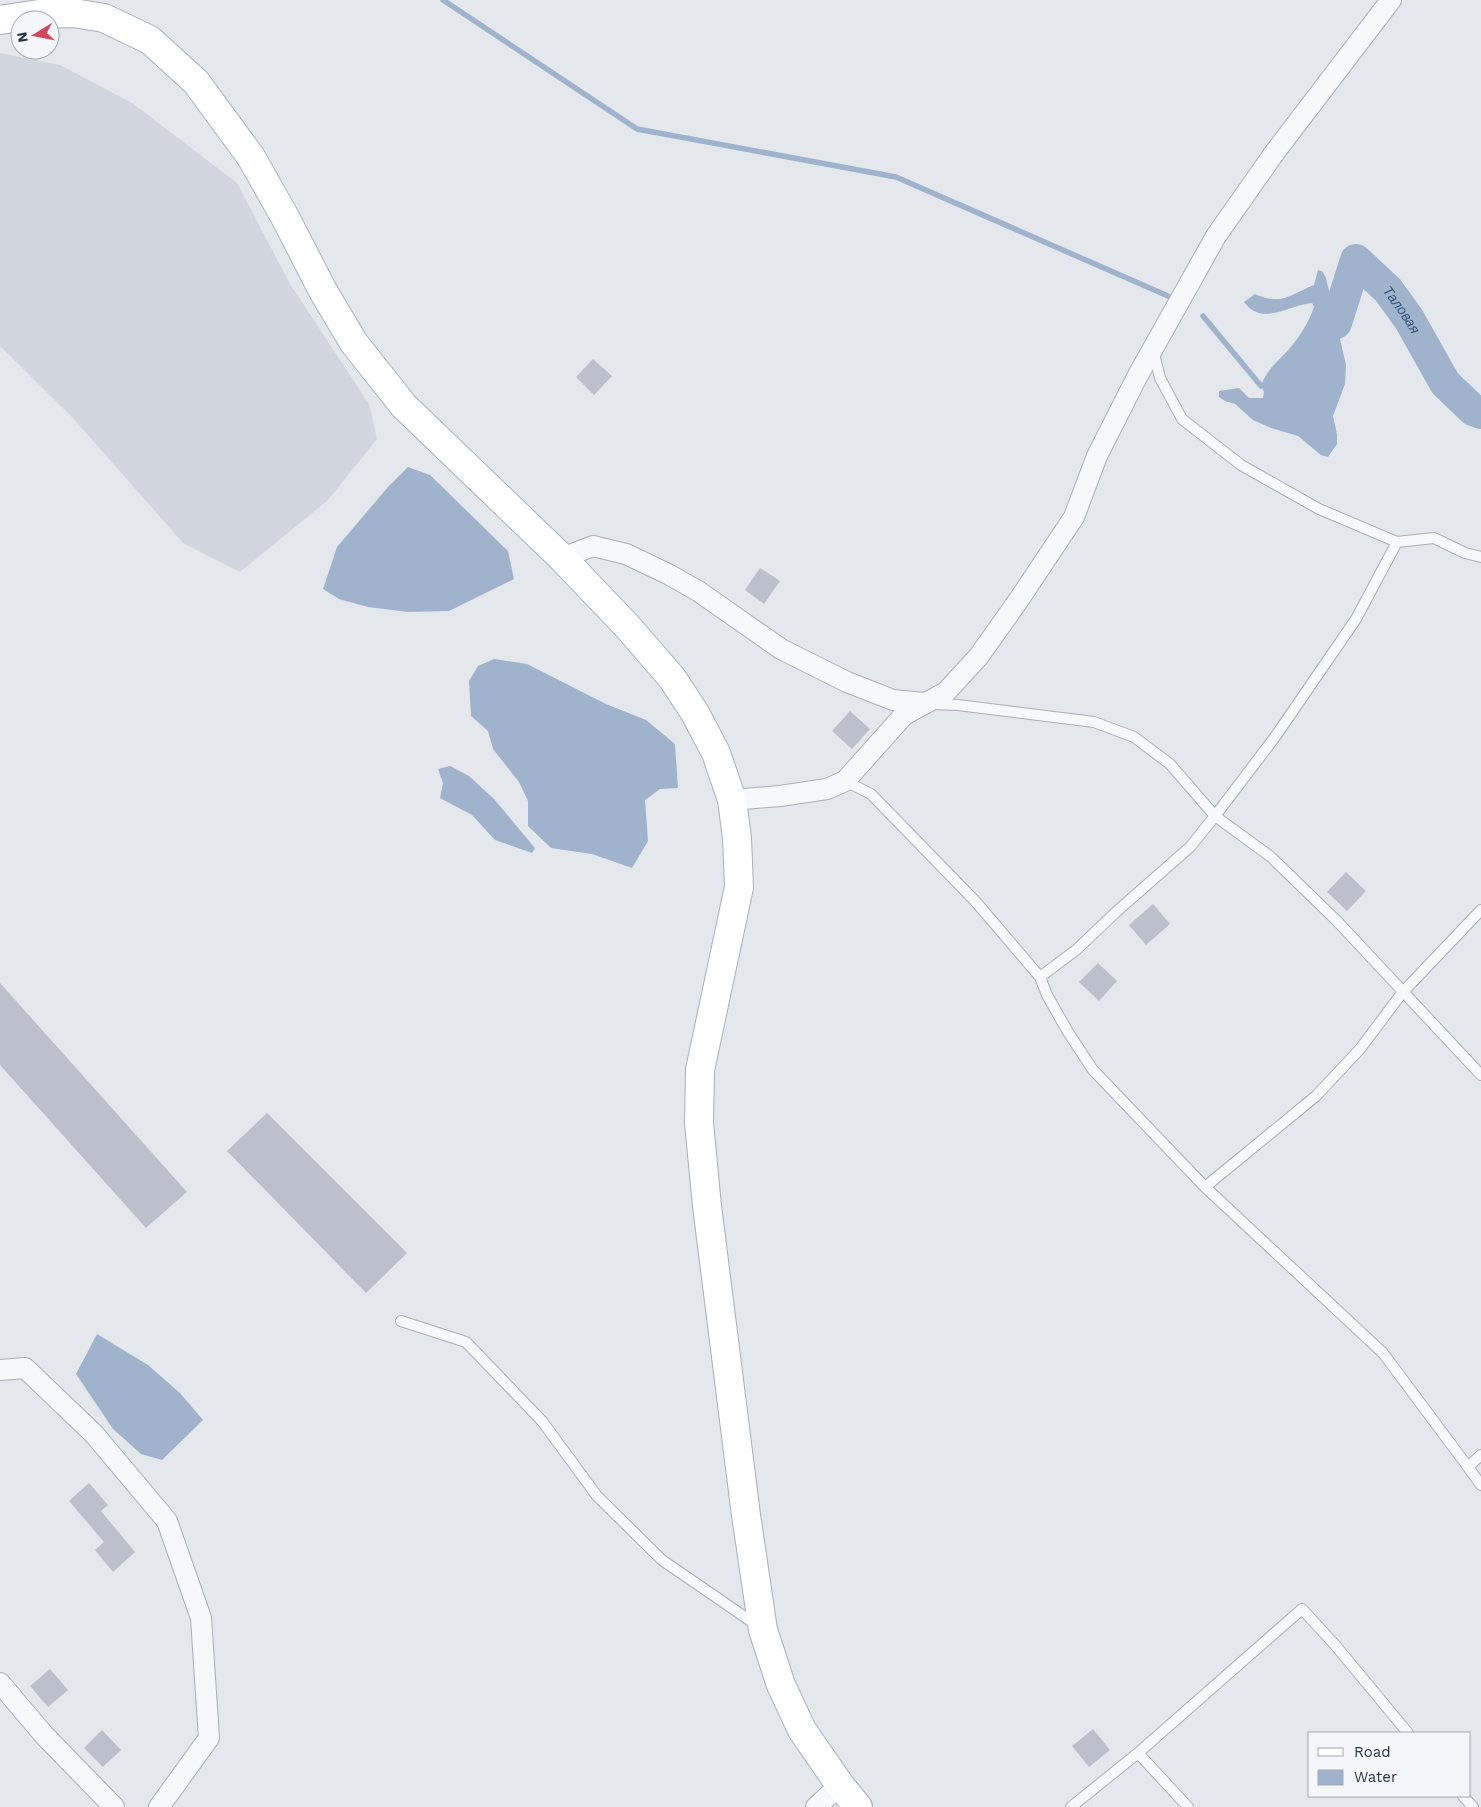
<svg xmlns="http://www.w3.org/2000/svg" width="1481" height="1807" font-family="'Work Sans',sans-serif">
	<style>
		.built { fill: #d2d6de }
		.water { fill: #9fb4cc }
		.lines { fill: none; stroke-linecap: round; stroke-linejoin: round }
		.stream { stroke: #9fb4cc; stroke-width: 5.5 }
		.river { stroke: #9fb4cc; stroke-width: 32 }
		.building { fill: #bbc0ca }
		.service-casing { stroke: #a9aeb7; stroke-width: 12 }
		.minor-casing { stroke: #a9aeb7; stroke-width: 22 }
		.secondary-casing { stroke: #a9aeb7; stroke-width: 30 }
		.service { stroke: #f7f8fa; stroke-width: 10 }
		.minor { stroke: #f7f8fa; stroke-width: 20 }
		.secondary { stroke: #fff; stroke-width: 28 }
		.labels { text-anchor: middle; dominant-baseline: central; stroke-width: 4; stroke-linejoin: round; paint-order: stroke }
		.water-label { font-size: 14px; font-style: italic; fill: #34527a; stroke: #f4f6f9 }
	</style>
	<rect width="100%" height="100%" fill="#e4e7ec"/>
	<path class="built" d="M0,53L60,65L132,103L237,183L290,284L369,404L377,439L328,500L240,572L183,543L74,419L0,346Z"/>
	<path class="water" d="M1318,270L1322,271L1326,278L1346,365L1345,384L1333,416L1337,434V444L1328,457L1321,455L1298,436L1271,428L1253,420L1235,404L1225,401L1219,397V391L1239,388L1249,398H1263L1264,392L1261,386C1267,368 1278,362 1290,348C1300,336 1309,322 1314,307L1312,303C1288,305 1262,327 1244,302L1255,294C1282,306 1289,295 1314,285Z
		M408,467L430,475L508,551L514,579L449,611L408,612L368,607L339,599L323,589L337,547L388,487Z
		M494,659L527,664L606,704L646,720L675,744L678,788L660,789L645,800L648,841L632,868L592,854L551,848L528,826V801L519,782L493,749L488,731L471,716L469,681L478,666Z
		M450,766L469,776L494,799L535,848L532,853L495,840L472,815L440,798L443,783L438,769Z
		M97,1334L148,1365L180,1393L203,1420L162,1460L141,1454L113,1429L76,1374Z"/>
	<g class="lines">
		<path class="stream" d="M443,0L637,129L896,177L1168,296
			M1203,316L1261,386"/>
		<path class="river" id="s1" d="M1336,323L1356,260L1388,290L1409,319L1445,383L1473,410L1481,413"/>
	</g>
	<path class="building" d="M593,359L612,376L594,395L576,377Z
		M760,568L780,581L764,604L745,590Z
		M850,711L870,729L852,749L832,731Z
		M1346,872L1366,891L1347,911L1327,892Z
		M1153,904L1170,924L1146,945L1129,925Z
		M1098,963L1117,981L1099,1001L1079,982Z
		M0,983L187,1192L146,1228L0,1065Z
		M267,1113L407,1253L366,1293L227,1151Z
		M89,1483L108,1505L101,1511L135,1552L113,1572L95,1550L104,1542L69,1501Z
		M50,1669L68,1690L48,1707L30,1686Z
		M1093,1729L1110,1750L1089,1767L1072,1746Z
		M102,1730L121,1750L103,1767L84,1748Z"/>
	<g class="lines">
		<g class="service-casing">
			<path id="service" d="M1156,351L1154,354L1160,378L1182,419L1241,465L1319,509L1397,542
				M933,704L958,705L1094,722L1134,737L1170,764L1215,816L1271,857L1337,921L1481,1075
				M845,781L871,794L976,902L1040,977L1047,995L1068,1032L1093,1070L1205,1187L1316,1096L1360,1049L1402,993L1481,910
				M1040,977L1076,950L1116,912L1190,847L1215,816L1275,737L1356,619L1397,542L1434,538L1465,553L1481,557
				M1205,1187L1383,1353L1468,1467
				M401,1321L466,1342L542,1421L597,1496L662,1560L758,1626
				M1481,1455L1468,1467L1481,1485
				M1138,1753L1188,1807
				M1463,1796L1473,1807
				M1071,1807L1138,1753L1302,1609L1336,1646L1408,1733"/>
		</g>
		<g class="minor-casing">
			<path id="minor" d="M562,558L593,546L626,554L668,574L698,591L781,649L847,682L893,700L924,703
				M732,800L780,796L827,789L845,781L904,715L946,692L979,656L1020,598L1074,517L1097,456L1137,377L1216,236L1275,152L1391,0
				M0,1370L25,1368L94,1434L167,1521L201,1618L209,1738L159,1807
				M0,1683L44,1735L114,1807
				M816,1807L840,1785"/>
		</g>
		<g class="secondary-casing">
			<path id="secondary" d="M0,20L39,14L73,13L104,18L150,40L196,82L251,157L286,219L323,291L354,343L404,406L562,558L627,626L672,678L695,713L716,753L732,800L737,838L739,887L700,1070L699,1123L707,1206L746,1515L763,1630L781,1685L802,1730L840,1785L858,1807"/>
		</g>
		<use href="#service" class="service"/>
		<use href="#minor" class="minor"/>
		<use href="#secondary" class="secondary"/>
	</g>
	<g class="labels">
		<g class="water-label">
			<text stroke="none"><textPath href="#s1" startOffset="134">Таловая</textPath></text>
		</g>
	</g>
	<rect x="1308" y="1732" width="162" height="65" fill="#f4f6f9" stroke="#a4a8b1"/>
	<rect x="1318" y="1748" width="25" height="8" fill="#ffffff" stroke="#a4a8b1"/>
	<text x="1354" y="1757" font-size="15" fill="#2b3445">Road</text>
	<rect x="1318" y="1770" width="25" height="15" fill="#9fb4cc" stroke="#a4a8b1"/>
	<text x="1354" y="1782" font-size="15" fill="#2b3445">Water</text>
	<g transform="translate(35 35) rotate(260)"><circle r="24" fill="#f4f6f9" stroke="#a4a8b1"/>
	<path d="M0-4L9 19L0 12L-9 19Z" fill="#d1495b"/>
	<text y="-8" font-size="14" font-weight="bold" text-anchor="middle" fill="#2b3445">N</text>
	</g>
</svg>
